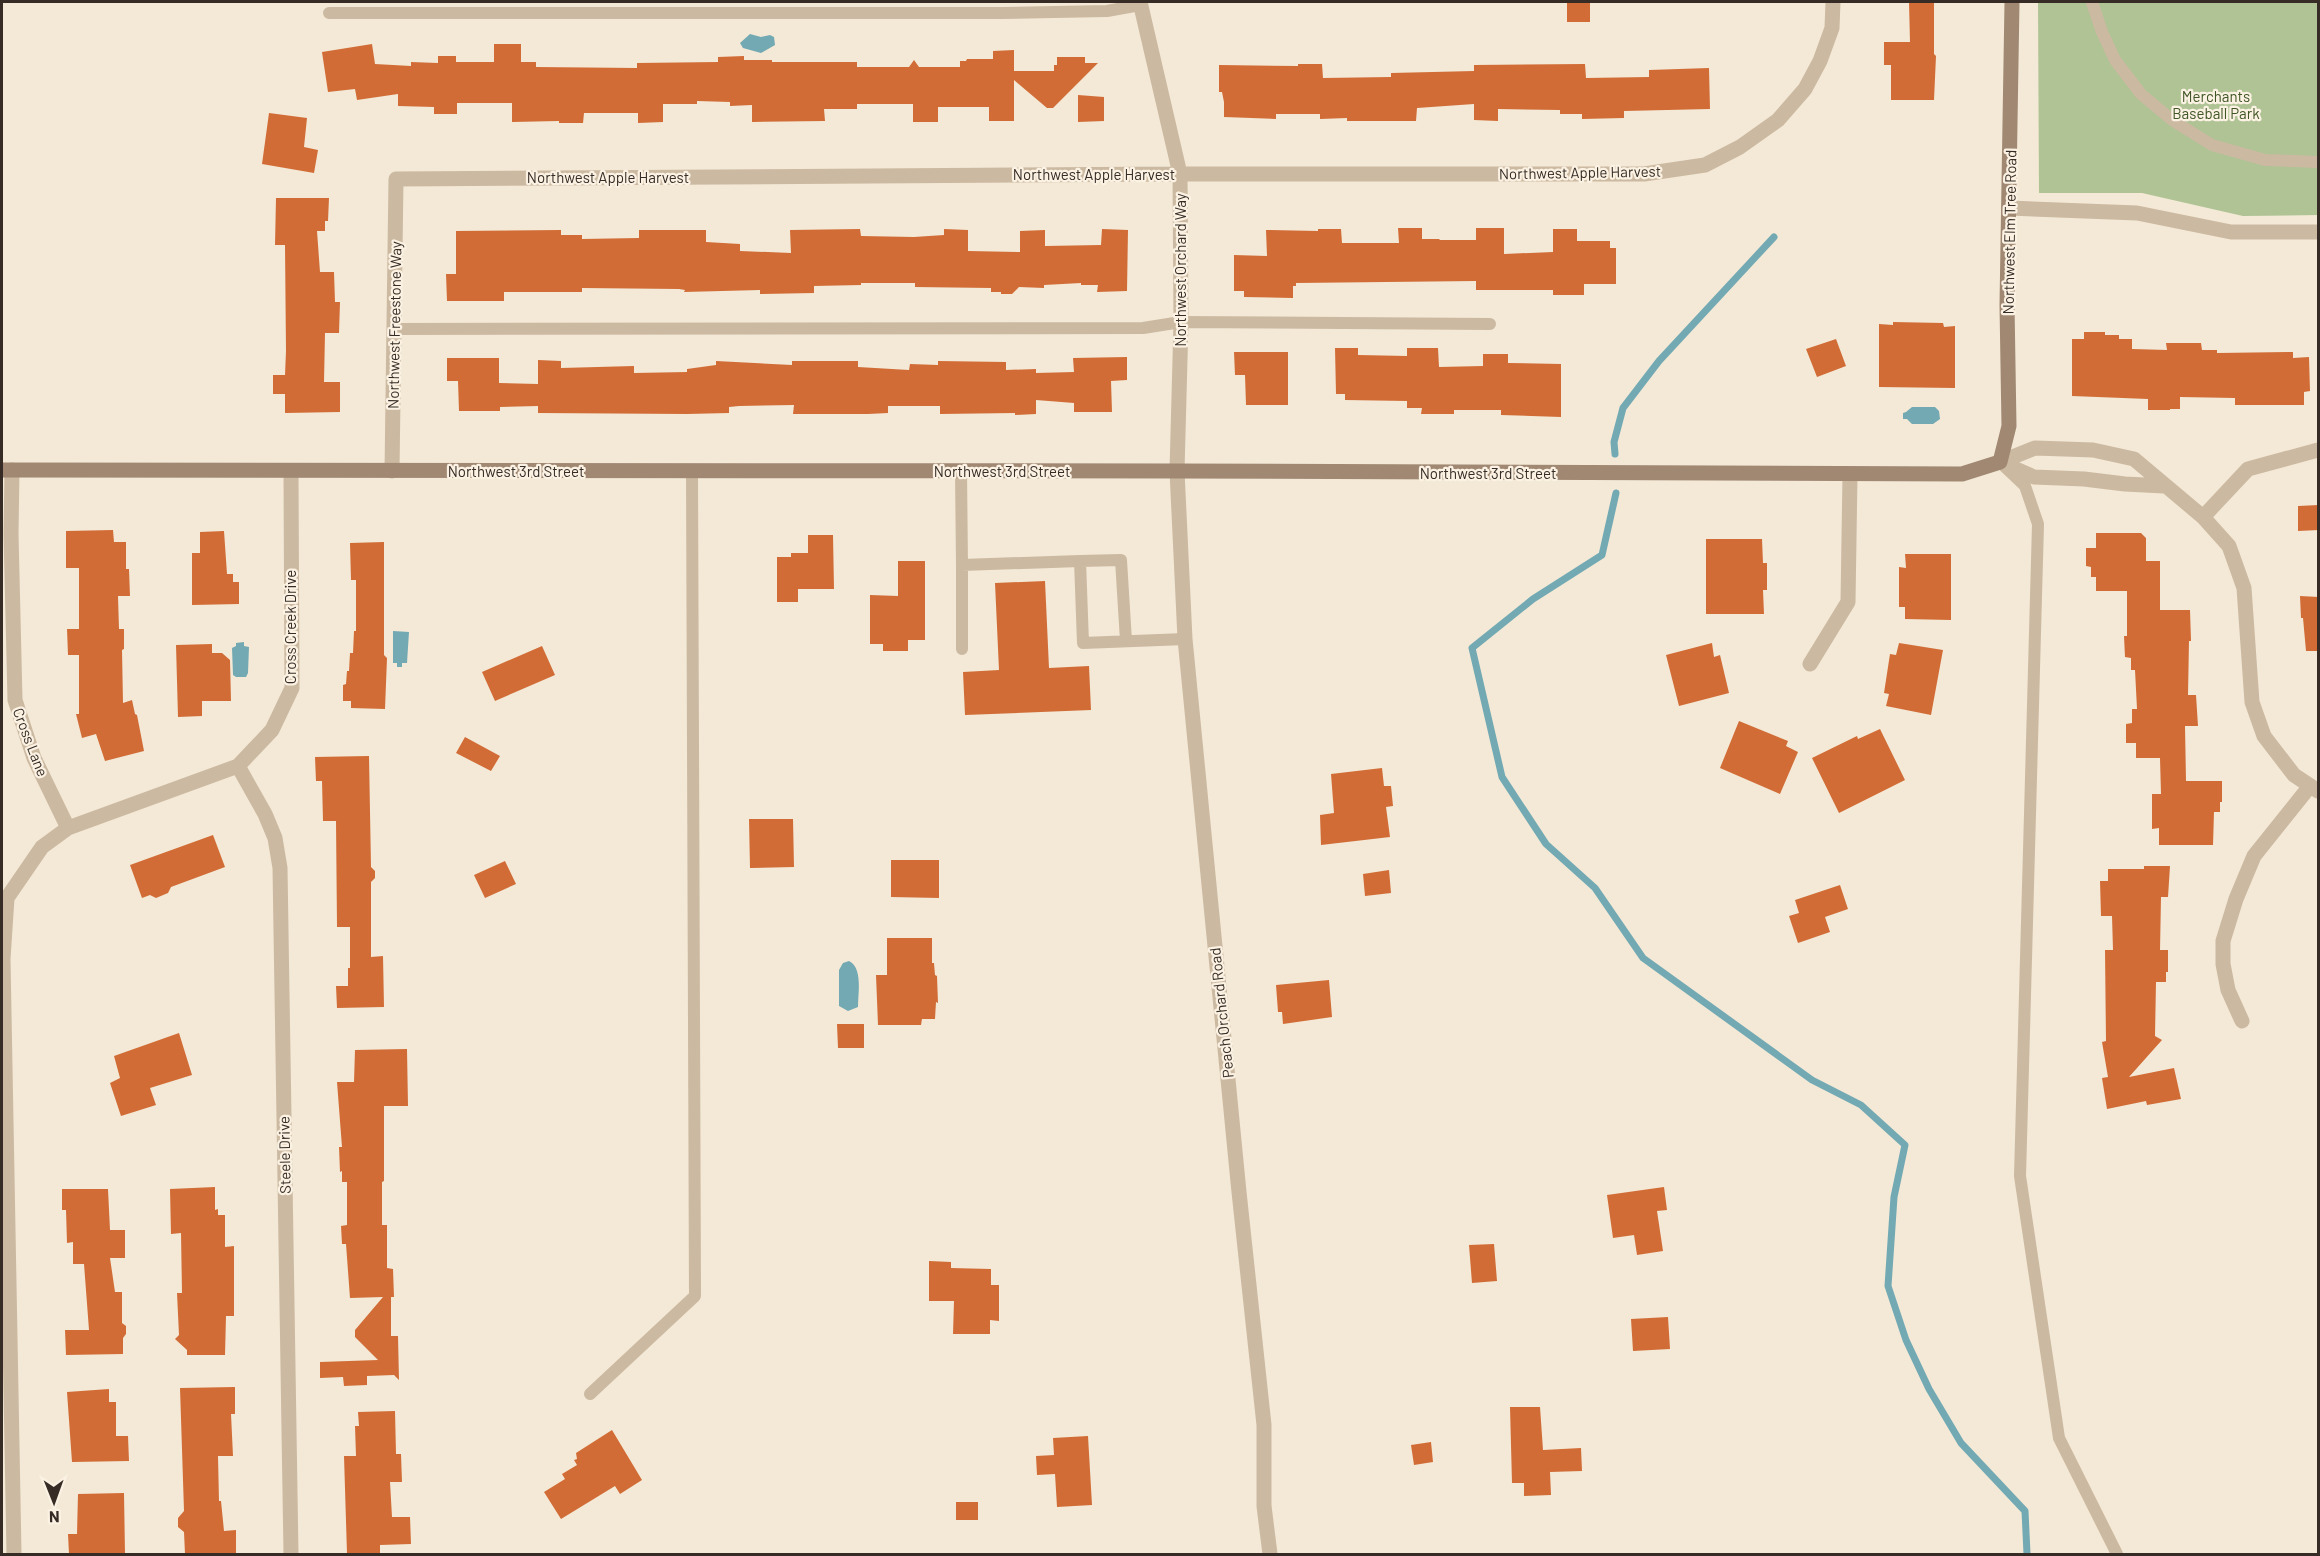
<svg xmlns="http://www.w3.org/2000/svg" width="2320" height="1556" font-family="Barlow,sans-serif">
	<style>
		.green { fill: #afc395 }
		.water { fill: #73a9b3 }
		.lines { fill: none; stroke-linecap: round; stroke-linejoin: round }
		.stream { stroke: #73a9b3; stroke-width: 7 }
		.building { fill: #d26c36 }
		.lane { stroke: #ccb9a1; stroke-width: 12 }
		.street { stroke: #ccb9a1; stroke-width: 15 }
		.secondary { stroke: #a08873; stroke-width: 15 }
		.labels { text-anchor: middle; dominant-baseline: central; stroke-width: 4.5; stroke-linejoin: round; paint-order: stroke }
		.park-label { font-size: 15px; fill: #405626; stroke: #fbf2e3 }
		.street-label { font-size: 15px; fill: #362c25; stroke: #fbf2e3 }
	</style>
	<rect width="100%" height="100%" fill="#f3e9d6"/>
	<path class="green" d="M2038,2H2318V215L2243,216L2142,193H2039Z"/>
	<path class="water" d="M750,34L761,37L770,35L774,37L775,45L761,53L743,48L740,43Z
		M1912,407H1935L1939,411L1940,419L1933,424H1912L1907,419H1903V413L1906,412Z
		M393,631L409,632L407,663H402V667H397V663H393Z
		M244,642V646L249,647L248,673L246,677H236L233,675L232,648L236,646V643Z
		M849,961C863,968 858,993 858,1007L848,1011L839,1006V970L843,963Z"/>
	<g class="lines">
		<path class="stream" d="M1615,454L1614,442L1623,408L1659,361L1774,237
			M1616,493L1602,555L1533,599L1472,648L1502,777L1546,844L1595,888L1643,958L1812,1080L1861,1105L1905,1145L1894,1197L1888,1286L1906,1340L1929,1389L1961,1443L2025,1511L2027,1554"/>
	</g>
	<path class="building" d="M1567,2H1590V22H1567Z
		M1909,2H1934V54L1936,56L1934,100H1891V65H1884V42H1910Z
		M372,44L375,64L411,66V62L438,63V56H456V62H494V44H521V62H536V67L637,68V63L718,62V57L744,56V60H772V62H857V67H909L914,60L919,67H960V61H966L967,59H993V51L1014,50V71H1054V65H1057V57H1085V63H1098L1053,108H1047L1014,80V121H989V107H938V122H913V104H857V109H824L825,121L752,122V105L730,106V102L697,101V104H663V122L638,123V113H584L583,123H559V121L512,122V103H457V114H434V107L398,106V94L357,100L355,89L328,92L322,52Z
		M1298,64H1322L1323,78L1391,77V73L1474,71V65L1585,64L1586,78L1649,77V70L1709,68L1710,109L1624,111V118L1582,119V114H1560V110L1498,109V121L1474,120V104L1417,108L1416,121H1347V118L1320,119V114H1276V119L1224,117V102L1222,92H1219V65L1298,66Z
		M1078,95L1104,97V121L1078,122Z
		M269,113L307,118L304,147L318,150L314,173L262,164Z
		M276,198H329L328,221H325V231H317L320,272H334L335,302H340L339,333H325L324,382H340V412L285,413V394H273V375H285L286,351L285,245H275Z
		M1398,228H1422V239H1439L1440,240H1476V228H1504V254L1553,252V229H1577V241H1610V248H1616V284H1584V295H1553V290H1476V281L1296,283V286H1293V298L1244,297V291H1234V255L1267,256L1266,230L1318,231V229H1341L1342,243H1399Z
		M860,229L861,236L914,237L944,235V229L968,230V251L1020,252V231L1045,230V246L1101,245L1102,229L1128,230L1127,291L1097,292L1098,285H1081V283L1044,285V288L1019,287L1012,294H1001V292H991V288L915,287V283H861V285L814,286V293L760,294V290L684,292L685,290L679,289L582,288V292H504V301H447L446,274H456V231L561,230V235H582V239L639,238V230H706V242L740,244V251L791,253L790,230Z
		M1893,322L1943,323L1944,327L1955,326V388L1879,387V324L1893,325Z
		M2084,332H2105V335H2119V339H2132V349L2167,350L2166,343H2201L2202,350H2217V353L2293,352V358L2309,357L2310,391L2304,392V405H2235V398L2180,397V409H2170V410H2148V399L2072,396V339H2084Z
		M1836,339L1846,366L1817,377L1806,349Z
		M1335,348H1358V355L1407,356V348H1438L1439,367L1483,366V354H1508V363L1561,364V417L1501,415V410H1454V414H1421L1422,408H1407V401L1345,400V394H1336Z
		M1234,352H1288V405H1246L1245,375H1235Z
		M1127,357V380L1111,381L1112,412H1074V403L1036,400V414L1015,415V413L940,414V406H888V413L868,414H793L794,405L739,406L729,407V413L687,414L538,413V406L500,407V411H459L458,381H447V358H499V383L538,384V360L561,361V368L634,366V373L687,372V369L716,365V361L792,365V361H858V367L909,370L910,364L938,365V361L1006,362V370L1036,369V373L1074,372L1073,358Z
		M2319,505V530L2298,531V506Z
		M113,530L114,542H126V569H129L130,596H118L119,629H124V649L122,650L123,703L132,700L135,714L137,715L144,751L105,761L96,734L82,738L76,714H79V655H68L67,629H79V568H66V531Z
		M224,531L227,574H233V582H239V604L192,605V553H200V532Z
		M2096,533H2141L2146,538V561H2160V610H2190L2191,641H2189L2188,695H2196L2198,726H2185L2186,781H2222V802H2220V812H2214L2213,845H2159V828L2152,829V794H2161L2160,758H2136V743H2126V724L2132,723V709H2137L2135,670H2131V658L2125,657L2124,636H2127V591H2096V577H2091V567L2086,566V548H2096Z
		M808,535H833L834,589H798V602H777V557H791V553H808Z
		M1706,539H1762L1763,563H1767V590H1763L1764,614H1706Z
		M384,542V655L387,658L385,709L351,708V701H343V685L346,684L347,671H349L350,653H353L354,631H356V580H351L350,543Z
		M1905,554H1951V620L1905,619V607H1899V567L1906,568Z
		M898,561H925V640H908V651H883V644H870V595L898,596Z
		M1045,581L1049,668L1089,666L1091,710L965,715L963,672L999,670L995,583Z
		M2300,596L2319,597V651H2306L2303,618H2301Z
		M1712,643L1714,657L1720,655L1729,693L1679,706L1666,655Z
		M1899,643L1943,650L1931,715L1886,706L1889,694L1884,693L1890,654L1896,655Z
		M212,644V653H222L230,660L231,701H202V716L178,717L176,645Z
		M542,646L555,675L495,701L482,672Z
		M1739,721L1788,741L1786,746L1798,752L1780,794L1720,768Z
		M1880,729L1905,780L1839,813L1812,758L1857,736L1858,739Z
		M465,737L500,756L491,771L456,753Z
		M369,756L371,867L375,871V878L371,882V957L383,956L384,1007L337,1008L336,986H348V968H350V927H337L336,821H323L322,781H316L315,757Z
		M1382,768L1384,786H1391L1393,806L1386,807L1390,837L1321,845L1320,815L1334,813L1331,774Z
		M749,819H793L794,867L750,868Z
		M213,835L225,867L171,887L168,893L156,898L150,895L142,898L130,865Z
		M891,860H939V898L891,897Z
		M505,861L516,884L485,898L474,875Z
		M2144,866H2170L2168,897H2161L2160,950H2168V972H2166V982H2156L2155,1036L2162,1040L2129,1077L2174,1068L2181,1099L2147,1105L2146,1101L2107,1109L2102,1078L2108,1077L2102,1042L2106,1041L2105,950H2113L2112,916H2101L2100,881H2108V869H2144Z
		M1389,870L1391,893L1365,896L1363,874Z
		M1840,885L1848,909L1825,917L1830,932L1798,943L1789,916L1799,913L1795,900Z
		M887,938H932V963H934L935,975L937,976L938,1003L936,1002L935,1019H922L921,1025H878L876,975H887Z
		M1329,980L1332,1017L1283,1024L1282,1012H1278L1276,985Z
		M837,1024H864V1048H838Z
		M179,1033L192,1075L150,1088L156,1105L121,1116L110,1083L120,1078L114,1056Z
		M407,1049L408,1106H384V1181L382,1182V1225H387V1268L393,1269L394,1297H391V1336H398L399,1380L394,1375L367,1376V1385L344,1386L343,1377L320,1378V1362L378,1360L355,1337V1330L383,1297L350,1298L346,1244H342L341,1226L347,1225V1182H342V1171L340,1172L339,1147H342L337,1082H354L355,1050Z
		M215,1187V1210L218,1209V1215H225V1247L234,1246V1316H226L225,1355H187V1350L175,1339L179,1335L177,1293H182L181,1233L171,1234L170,1189Z
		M1664,1187L1667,1210L1657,1211L1663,1251L1637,1255L1634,1235L1613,1238L1607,1195Z
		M62,1189H108L110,1230H125V1258H110L115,1292H122V1323L126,1326V1334L123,1338V1354L66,1355L65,1330H89L84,1264H73V1242L67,1243L66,1210H62Z
		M1494,1244L1497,1281L1472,1283L1469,1245Z
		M929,1261L951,1262V1268L991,1269V1285H999V1321L990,1320V1334H953L954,1301H929Z
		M1668,1317L1670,1349L1633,1351L1631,1319Z
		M235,1387V1414H231L233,1456H218L219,1501H221L224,1531L236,1530V1554H185L184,1532L178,1527V1518L184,1511L180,1388Z
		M109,1389V1402H116V1436H128L129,1461L72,1462L67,1392Z
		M1510,1407H1540L1543,1450L1581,1448L1582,1471L1550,1472L1551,1495L1524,1496V1483H1512Z
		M395,1411L396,1454H401L402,1482H390L392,1517H410L411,1544L380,1545V1554H347L344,1456H356L355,1426H359L358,1412Z
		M612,1430L642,1480L620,1494L615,1486L561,1519L544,1492L565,1479L562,1474L577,1465L574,1460L577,1459L576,1453Z
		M1088,1436L1092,1505L1057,1507L1055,1474L1037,1475L1036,1456L1054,1455L1053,1438Z
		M1431,1442L1433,1462L1414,1465L1411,1445Z
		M124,1493L125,1554H69L68,1534H77L78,1494Z
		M956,1502H978V1520H956Z"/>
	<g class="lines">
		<path class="lane" d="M2092,2L2102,32L2115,60L2141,94L2172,120L2212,145L2265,160L2318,162
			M329,13H1002L1107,11L1140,5
			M394,329L1143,328L1181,322L1490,324
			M2005,467L2025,486L2038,524L2020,1176L2059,1438L2117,1554
			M961,471L962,565L1080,561L1083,643L1185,639
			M1080,561L1121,560L1126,641
			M962,565V649
			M590,1394L695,1296L692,471"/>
		<path class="street" d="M1140,2L1180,174L1181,322L1177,471L1185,639L1239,1192L1264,1425V1506L1270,1554
			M2009,208L2137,213L2231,232H2318
			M2000,462L2035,448L2093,450L2134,459L2203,517L2229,546L2244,588L2252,702L2264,736L2294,775L2318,791
			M2000,462L2034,477L2084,479L2125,484L2164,486
			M12,470L11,534L15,700L34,758L68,828
			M392,471L396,179L1180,174H1644L1705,165L1740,147L1778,120L1805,89L1820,61L1832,28L1833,2
			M2203,517L2248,469L2318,450
			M1810,664L1848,602L1850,475
			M238,766L265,814L275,838L280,868L291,1554
			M2242,1021L2228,990L2223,964V941L2236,899L2254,856L2310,786
			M14,1554L3,959L7,898L42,847L68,828L238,766L272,730L292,688L291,471"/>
		<path class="secondary" d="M2,470L1177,471L1962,474L2000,462L2009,426L2007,305L2012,2"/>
	</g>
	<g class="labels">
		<g class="park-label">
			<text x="2216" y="96">Merchants<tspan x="2216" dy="17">Baseball Park</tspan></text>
		</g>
		<g class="street-label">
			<text transform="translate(1580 172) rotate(-1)">Northwest Apple Harvest</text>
			<text x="1094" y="174">Northwest Apple Harvest</text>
			<text x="608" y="177">Northwest Apple Harvest</text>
			<text transform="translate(2009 232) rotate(-89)">Northwest Elm Tree Road</text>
			<text transform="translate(1180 270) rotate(-90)">Northwest Orchard Way</text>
			<text transform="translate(394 325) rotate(-89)">Northwest Freestone Way</text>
			<text x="516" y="471">Northwest 3rd Street</text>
			<text x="1002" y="471">Northwest 3rd Street</text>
			<text x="1488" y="473">Northwest 3rd Street</text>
			<text transform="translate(290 627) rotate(-90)">Cross Creek Drive</text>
			<text transform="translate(31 742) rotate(69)">Cross Lane</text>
			<text transform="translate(1221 1013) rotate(-96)">Peach Orchard Road</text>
			<text transform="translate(284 1155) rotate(-91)">Steele Drive</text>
		</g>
	</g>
	<rect width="2320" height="1556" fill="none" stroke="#362c25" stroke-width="6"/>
	<g transform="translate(54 1502) rotate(179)" stroke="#fbf2e3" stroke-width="4.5" paint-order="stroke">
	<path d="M0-4.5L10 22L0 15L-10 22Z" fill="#362c25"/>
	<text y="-9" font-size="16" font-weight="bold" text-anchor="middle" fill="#362c25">N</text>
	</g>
</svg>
